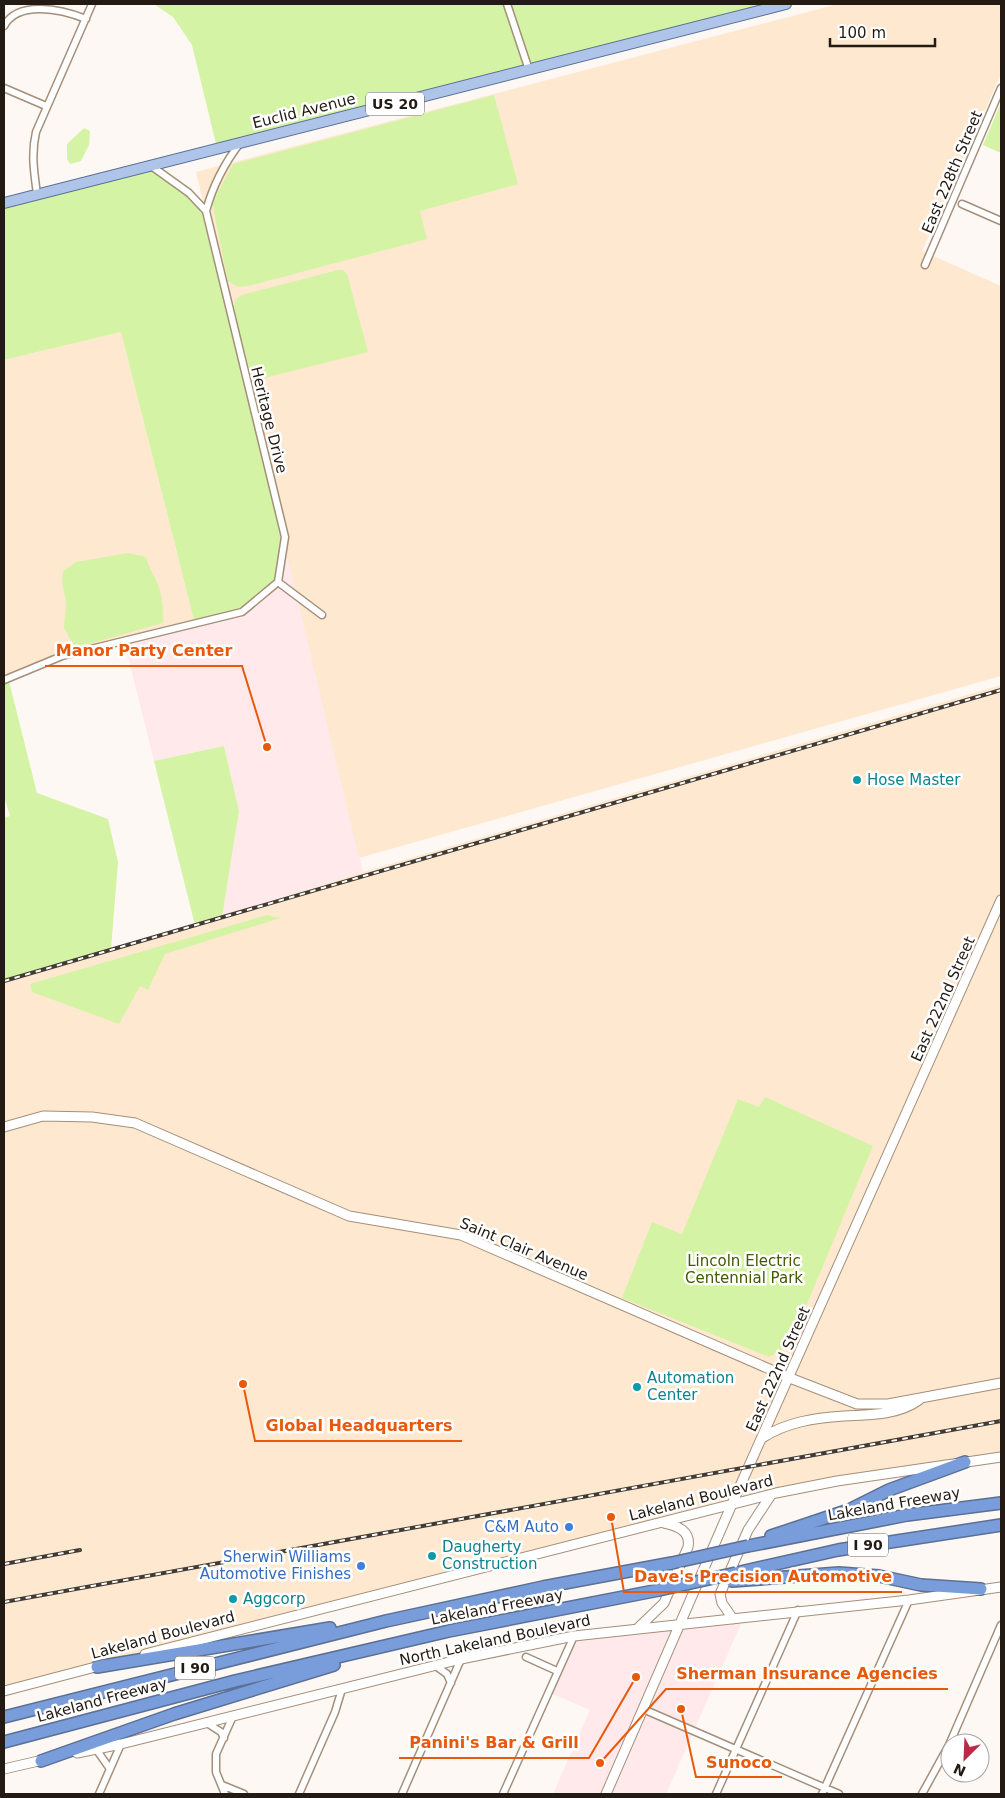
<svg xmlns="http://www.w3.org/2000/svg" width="1005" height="1798" font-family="'DejaVu Sans',sans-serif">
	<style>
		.commercial { fill: #ffe9ea }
		.built { fill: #ffe8d0 }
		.green { fill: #d5f3a4 }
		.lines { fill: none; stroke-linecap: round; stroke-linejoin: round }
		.street-casing { stroke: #a48f7a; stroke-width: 9 }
		.secondary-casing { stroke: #a48f7a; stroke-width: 11 }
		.primary-casing { stroke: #5b7094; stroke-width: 12 }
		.highway-casing { stroke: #5b7094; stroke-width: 14 }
		.street { stroke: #fff; stroke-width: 6 }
		.secondary { stroke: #fff; stroke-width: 9 }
		.primary { stroke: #afc4e9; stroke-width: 10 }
		.highway { stroke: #799dda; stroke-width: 11 }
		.rail-casing { stroke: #423b33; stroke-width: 4 }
		.rail { stroke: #fff; stroke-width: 2; stroke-dasharray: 5.5; stroke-linecap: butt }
		.highway-bridge-casing { stroke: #5b7094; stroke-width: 14; stroke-linecap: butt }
		.highway-bridge { stroke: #799dda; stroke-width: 11 }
		.culture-dot { fill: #0f9aa8; stroke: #fff; stroke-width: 2 }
		.shop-dot { fill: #3f7fe0; stroke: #fff; stroke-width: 2 }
		.labels { text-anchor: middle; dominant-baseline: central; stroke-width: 5; stroke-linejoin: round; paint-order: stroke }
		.shield { fill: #fff; stroke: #655f5a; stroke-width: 1 }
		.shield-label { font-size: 14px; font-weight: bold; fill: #231b13 }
		.street-label { font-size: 15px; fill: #231b13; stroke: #fff }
		.culture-label { font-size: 15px; fill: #0d838f; stroke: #fff; text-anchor: start }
		.park-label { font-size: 15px; fill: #425a00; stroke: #fff }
		.shop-label { font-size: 15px; fill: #366cbe; stroke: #fff; text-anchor: end }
		.leader { fill: none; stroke: #e8590c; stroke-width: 2 }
		.callout-dot { fill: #e8590c; stroke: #fff; stroke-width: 2 }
		.callout-label { font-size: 16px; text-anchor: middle; font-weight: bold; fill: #e8590c; stroke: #fff; stroke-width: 5; stroke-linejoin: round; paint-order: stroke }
	</style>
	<rect width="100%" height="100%" fill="#fdf8f3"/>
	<path class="commercial" d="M285,537L363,872L222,917L239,811L224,746L154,761L124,641Z
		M744,1617L666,1794H553L590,1710L548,1692L574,1636Z"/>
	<path class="built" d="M838,4H1001V74L922,251L1001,286V676L359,858L196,172Z
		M121,332L195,624L62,656L4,680V360Z
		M1001,685V1457L837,1481L4,1691V981L222,917L363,872Z"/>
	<path class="green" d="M154,4H786L217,148L192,45L173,17Z
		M494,95L518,184L420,211L427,239L248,286L238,287L228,281L212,203L233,164Z
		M1001,103V153L983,145Z
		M84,128L90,131L89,145L81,161L70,164L67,159V144Z
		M150,165L189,193L206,211L285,537L278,582L242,612L195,624L121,332L4,360V203Z
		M338,270H343L347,274L368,352L260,379L251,375L234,311L235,300L241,295Z
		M128,553L146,557C149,569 157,579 160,591C163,602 163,612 163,623L75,648L64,628L66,602L62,582L63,571L76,562Z
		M8,677L37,793L108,819L118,862L111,949L4,981V818L10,816L4,796V680Z
		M224,746L239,811L222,917L195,925L154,761Z
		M267,915L280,918L165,954L148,990L140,986L119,1024L32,992L30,984Z
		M765,1097L873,1146L790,1345L769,1357L622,1298L652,1222L682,1234L738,1099L759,1107Z"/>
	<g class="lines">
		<g class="street-casing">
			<path id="street" d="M507,4L529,70
				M4,26C18,0 61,9 86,19
				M4,88L46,106
				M240,143C224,164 213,185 206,211L285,537L278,582L322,615
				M150,165L189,193L206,211
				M37,194C34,172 31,154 36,132L92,4
				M962,204L1001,221
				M925,265L1001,88
				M4,680L62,656L242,612L278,582
				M526,1657L557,1671
				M436,1666L447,1674L451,1683
				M643,1709L839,1794
				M207,1723L221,1732L224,1738
				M96,1749L110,1769
				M222,1785L244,1794
				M99,1794L121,1744
				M225,1794L216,1772V1754L233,1716
				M299,1794L335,1712L342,1689
				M402,1794L461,1659
				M503,1794L574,1636
				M716,1794L798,1610
				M822,1794L909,1600
				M922,1794L949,1745L1001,1625"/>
		</g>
		<g class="secondary-casing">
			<path id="secondary" d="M4,1127L43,1116L92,1117L135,1123L349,1216L461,1235L790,1378L857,1404H888L1001,1383
				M762,1438C787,1422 814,1418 844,1416C869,1415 899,1415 919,1400
				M733,1619L722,1603L720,1594L748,1530L771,1495
				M638,1628L664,1603L688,1547C691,1531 678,1526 664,1523
				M145,1654L776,1493L837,1481L1001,1457
				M4,1691L103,1665
				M77,1753L121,1744L461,1659L574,1636L909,1600L1001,1587
				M4,1769L47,1759
				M606,1794L732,1504L1001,900"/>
		</g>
		<g class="primary-casing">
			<path id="primary" d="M4,203L786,4"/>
		</g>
		<g class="highway-casing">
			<path id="highway" d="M771,1536L849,1510L889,1490L965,1462
				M748,1546L907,1515L1001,1503
				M736,1573L838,1550L1001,1525
				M732,1581L839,1573L879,1576L921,1585L981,1589
				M97,1667L330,1628
				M4,1717L386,1621L543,1587L672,1563
				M4,1742L235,1681L449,1631L659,1590
				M41,1761L174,1714L334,1665"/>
		</g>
		<use href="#street" class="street"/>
		<use href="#secondary" class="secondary"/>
		<use href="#primary" class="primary"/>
		<use href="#highway" class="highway"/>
		<g class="rail-casing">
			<path id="rail" d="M4,981L1001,690
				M4,1564L80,1550
				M4,1602L1001,1421"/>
		</g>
		<use href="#rail" class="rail"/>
		<g class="highway-bridge-casing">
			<path id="highway-bridge" d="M672,1563L748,1546
				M659,1590L736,1573"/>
		</g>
		<use href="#highway-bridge" class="highway-bridge"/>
	</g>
	<g class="culture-dot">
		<circle cx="857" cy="780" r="5"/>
		<circle cx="637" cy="1387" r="5"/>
		<circle cx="432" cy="1556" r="5"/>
		<circle cx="233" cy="1599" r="5"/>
	</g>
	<g class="shop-dot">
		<circle cx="569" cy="1527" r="5"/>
		<circle cx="361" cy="1566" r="5"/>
	</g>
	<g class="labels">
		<g class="shield">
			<rect x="366" y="92.5" width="58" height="23" rx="4"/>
			<rect x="848" y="1533.5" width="40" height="23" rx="4"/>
			<rect x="175" y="1656.5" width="40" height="23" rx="4"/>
		</g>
		<g class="shield-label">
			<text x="395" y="104">US 20</text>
			<text x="868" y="1545">I 90</text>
			<text x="195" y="1668">I 90</text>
		</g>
		<g class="street-label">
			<text transform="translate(304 111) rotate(-14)">Euclid Avenue</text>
			<text transform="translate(952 172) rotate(-67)">East 228th Street</text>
			<text transform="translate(269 420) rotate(76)">Heritage Drive</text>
			<text transform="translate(943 999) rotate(-66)">East 222nd Street</text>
			<text transform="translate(524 1249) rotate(23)">Saint Clair Avenue</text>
			<text transform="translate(778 1369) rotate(-66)">East 222nd Street</text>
			<text transform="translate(701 1498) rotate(-14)">Lakeland Boulevard</text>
			<text transform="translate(894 1504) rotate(-10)">Lakeland Freeway</text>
			<text transform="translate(497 1607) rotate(-11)">Lakeland Freeway</text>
			<text transform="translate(163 1635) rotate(-15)">Lakeland Boulevard</text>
			<text transform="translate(495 1640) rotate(-12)">North Lakeland Boulevard</text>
			<text transform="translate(102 1700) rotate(-15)">Lakeland Freeway</text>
		</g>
		<g class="culture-label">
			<text x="867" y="780">Hose Master</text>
			<text x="647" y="1378">Automation<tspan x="647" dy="17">Center</tspan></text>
			<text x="442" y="1547">Daugherty<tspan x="442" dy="17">Construction</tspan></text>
			<text x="243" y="1599">Aggcorp</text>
		</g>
		<g class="park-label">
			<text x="744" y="1261">Lincoln Electric<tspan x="744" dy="17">Centennial Park</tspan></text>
		</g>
		<g class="shop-label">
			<text x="559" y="1527">C&amp;M Auto</text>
			<text x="351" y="1557">Sherwin Williams<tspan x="351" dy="17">Automotive Finishes</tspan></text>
		</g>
	</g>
	<path class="leader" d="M267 747L242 666H45M243 1384L255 1441H462M611 1517L624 1592H902M600 1763L666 1689H948M636 1677L589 1758H399M681 1709L696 1777H782"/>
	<g class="callout-dot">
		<circle cx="267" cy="747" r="5"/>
		<circle cx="243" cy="1384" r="5"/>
		<circle cx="611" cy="1517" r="5"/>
		<circle cx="600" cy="1763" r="5"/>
		<circle cx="636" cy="1677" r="5"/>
		<circle cx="681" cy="1709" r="5"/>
	</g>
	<g class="callout-label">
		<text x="144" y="656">Manor Party Center</text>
		<text x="359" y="1431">Global Headquarters</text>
		<text x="763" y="1582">Dave's Precision Automotive</text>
		<text x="807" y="1679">Sherman Insurance Agencies</text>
		<text x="494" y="1748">Panini's Bar &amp; Grill</text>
		<text x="739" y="1768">Sunoco</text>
	</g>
	<rect width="1005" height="1798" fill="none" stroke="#231b13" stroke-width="10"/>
	<g transform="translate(965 1758) rotate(204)"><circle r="24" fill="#ffffff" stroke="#a7a4a1"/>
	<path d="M0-4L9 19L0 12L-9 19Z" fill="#bb2946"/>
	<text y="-8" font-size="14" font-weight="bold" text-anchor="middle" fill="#231b13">N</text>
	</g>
	<path d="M830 38v8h105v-8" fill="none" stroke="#231b13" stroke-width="2.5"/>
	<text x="838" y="38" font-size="15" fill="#231b13" stroke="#ffffff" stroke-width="4" paint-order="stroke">100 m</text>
</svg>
